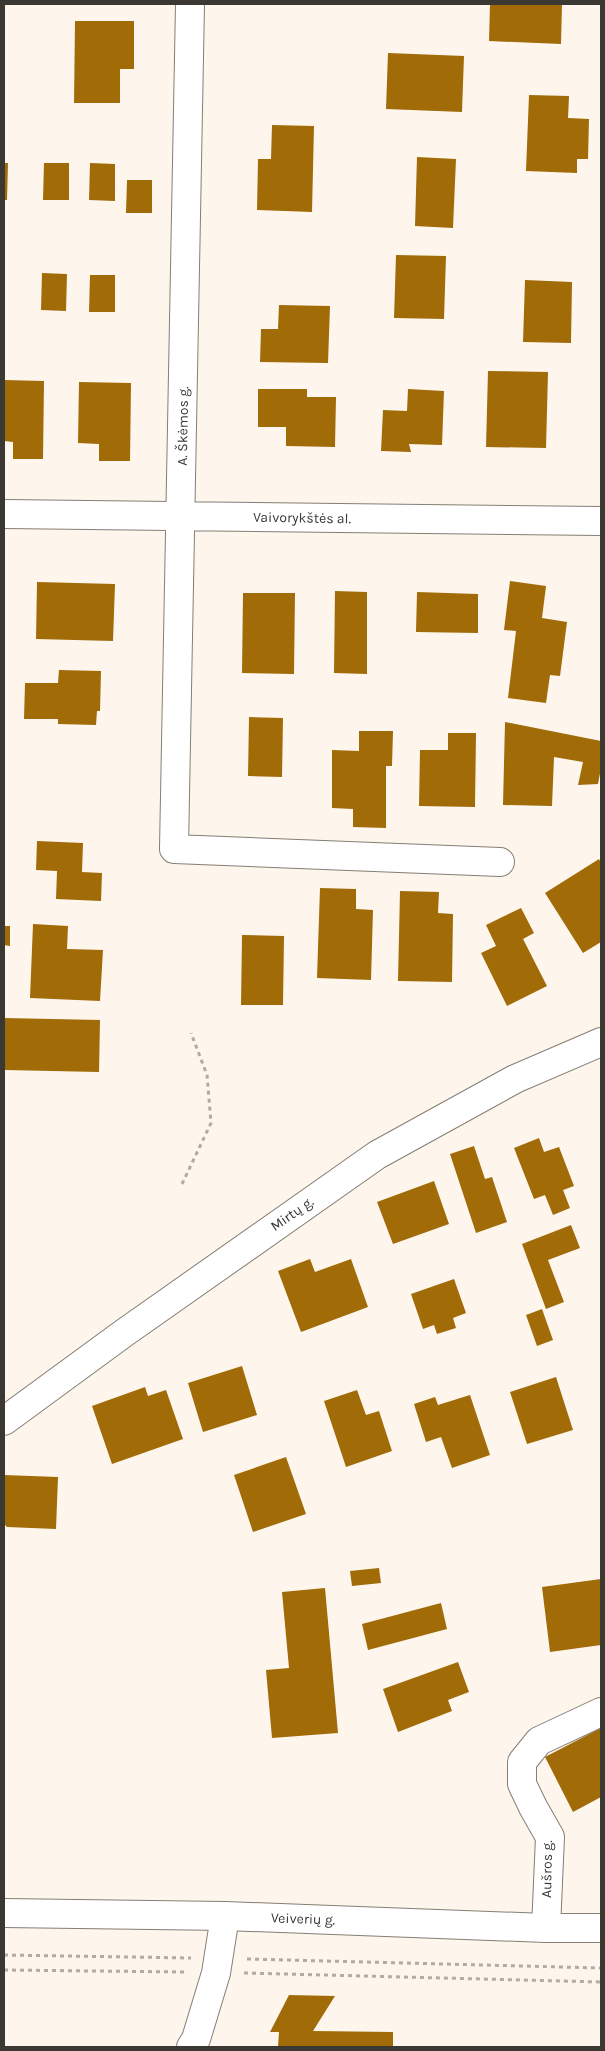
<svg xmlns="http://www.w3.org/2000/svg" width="605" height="2051" font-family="Karla,sans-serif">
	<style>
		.building { fill: #a16b08 }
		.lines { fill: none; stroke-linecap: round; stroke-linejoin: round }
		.street-casing { stroke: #847e75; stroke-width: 30 }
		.primary-casing { stroke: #847e75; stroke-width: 30 }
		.path { stroke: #b1aba3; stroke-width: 3; stroke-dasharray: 4 4; stroke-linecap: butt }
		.street { stroke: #fff; stroke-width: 28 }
		.primary { stroke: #fff; stroke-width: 28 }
		.labels { text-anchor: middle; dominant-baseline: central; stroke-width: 5; stroke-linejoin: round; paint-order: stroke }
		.street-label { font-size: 14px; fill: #3b3834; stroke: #fff }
	</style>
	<rect width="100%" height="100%" fill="#fef6ec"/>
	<path class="building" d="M490,4H562L561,44L489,41Z
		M75,21H134V69H120V103H74Z
		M388,53L464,56L462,112L386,109Z
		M529,95L569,96L568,118L589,119L588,159H577V173L526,171Z
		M272,125L314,126L312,212L257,210L258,159H271Z
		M417,157L456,159L453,228L415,226Z
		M4,163H8L7,200H4Z
		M44,163H69V200H43Z
		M90,163L115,164V201L89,200Z
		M127,180H152V213H126Z
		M396,255L446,256L444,319L394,318Z
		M42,273L67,274L66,311L41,310Z
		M90,275H115V312H89Z
		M525,280L572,282L571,343L523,342Z
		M279,305L330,306L328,363L260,362L261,329H278Z
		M488,371L548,372L546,448L486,447Z
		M4,380L44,381L43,459H13V442L4,441Z
		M79,382L131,383L130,461H99V444L78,443Z
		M258,389H307V397H336L335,447L286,446V427H258Z
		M408,389L444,391L442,445L409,444L411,452L381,451L383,410L407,411Z
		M510,581L546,586L542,618L567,622L560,676L550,675L546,703L508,698L516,631L504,630Z
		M37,582L115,584L113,641L36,639Z
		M335,591L367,592V674L334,673Z
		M417,592L478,594V633L416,632Z
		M243,593H295L294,674L242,673Z
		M59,670L101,671L100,711H97L96,725L58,724V719H24L25,683H58Z
		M249,717L283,718L282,777L248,776Z
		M505,722L601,741V768L598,784L578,785L583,762L554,757L552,806L503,805Z
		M359,731H393L392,766H386V828L353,827V809L332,808V750L359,751Z
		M448,733H476L475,807L419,806L420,750H448Z
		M37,841L83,843L82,872L102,873L101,901L56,899L57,871L36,870Z
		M599,859L601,863V942L583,953L545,893Z
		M320,888L356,889V909L373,910L371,980L317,978Z
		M400,891L439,892L438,913L453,914L452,982L398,981Z
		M521,908L534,933L523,939L547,986L507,1006L481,953L496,946L486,925Z
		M33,924L68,926L67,949L103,950L100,1001L30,998Z
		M4,926H10V946L4,945Z
		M242,935L284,936L283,1005H241Z
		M4,1018L100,1020L99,1072L4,1070Z
		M539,1138L544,1152L559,1147L574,1186L563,1190L570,1208L553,1215L545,1195L534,1199L514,1148Z
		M474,1146L485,1179L492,1177L507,1222L476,1233L450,1154Z
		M434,1181L449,1224L393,1244L377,1202Z
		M571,1225L580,1248L548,1260L564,1302L546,1309L522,1244Z
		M310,1259L315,1272L351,1259L368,1307L301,1332L278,1271Z
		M454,1279L466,1313L453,1318L456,1328L437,1334L434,1325L423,1329L411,1294Z
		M542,1309L553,1340L537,1346L526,1315Z
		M242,1366L257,1415L203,1432L188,1383Z
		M556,1377L573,1430L527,1444L510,1392Z
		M145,1387L148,1396L166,1390L183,1439L112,1464L92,1406Z
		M357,1390L366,1415L379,1411L392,1451L346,1467L324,1401Z
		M470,1395L490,1455L452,1468L441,1437L426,1442L414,1404L435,1397L438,1405Z
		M286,1457L306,1514L253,1532L234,1475Z
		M4,1475L58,1477L56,1529L7,1527L4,1524Z
		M379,1568L381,1583L352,1586L350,1571Z
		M601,1579V1645L550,1652L542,1587Z
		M325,1588L338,1733L272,1738L266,1670L289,1668L282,1592Z
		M441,1603L447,1629L368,1650L362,1624Z
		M458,1662L469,1692L448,1700L452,1711L398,1732L383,1689Z
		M601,1728V1797L573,1812L545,1757Z
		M289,1995L335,1996L313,2031L393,2032V2047H278L279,2032H270Z"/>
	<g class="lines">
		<g class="street-casing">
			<path id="street" d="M190,4L174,849L500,862
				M4,514L601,521
				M4,1421L124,1333L377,1155L515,1079L601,1042
				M546,1928L550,1837L533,1807L522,1784V1762L539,1741L601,1712
				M191,2047L196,2039L216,1973L225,1916"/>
		</g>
		<g class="primary-casing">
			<path id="primary" d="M4,1913L225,1916L546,1928H601"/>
		</g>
		<path class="path" d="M182,1184L211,1123L207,1075L191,1033
			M4,1955L191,1958
			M247,1959L601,1968
			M4,1970L186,1972
			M244,1973L601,1982"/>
		<use href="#street" class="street"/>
		<use href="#primary" class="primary"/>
	</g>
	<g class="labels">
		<g class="street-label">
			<text transform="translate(183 426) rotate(-89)">A. Škėmos g.</text>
			<text transform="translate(302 518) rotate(1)">Vaivorykštės al.</text>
			<text transform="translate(292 1214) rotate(-35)">Mirtų g.</text>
			<text transform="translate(547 1869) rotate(-89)">Aušros g.</text>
			<text transform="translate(303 1919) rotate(2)">Veiverių g.</text>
		</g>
	</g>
	<rect width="605" height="2051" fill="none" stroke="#3b3834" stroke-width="10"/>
</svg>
